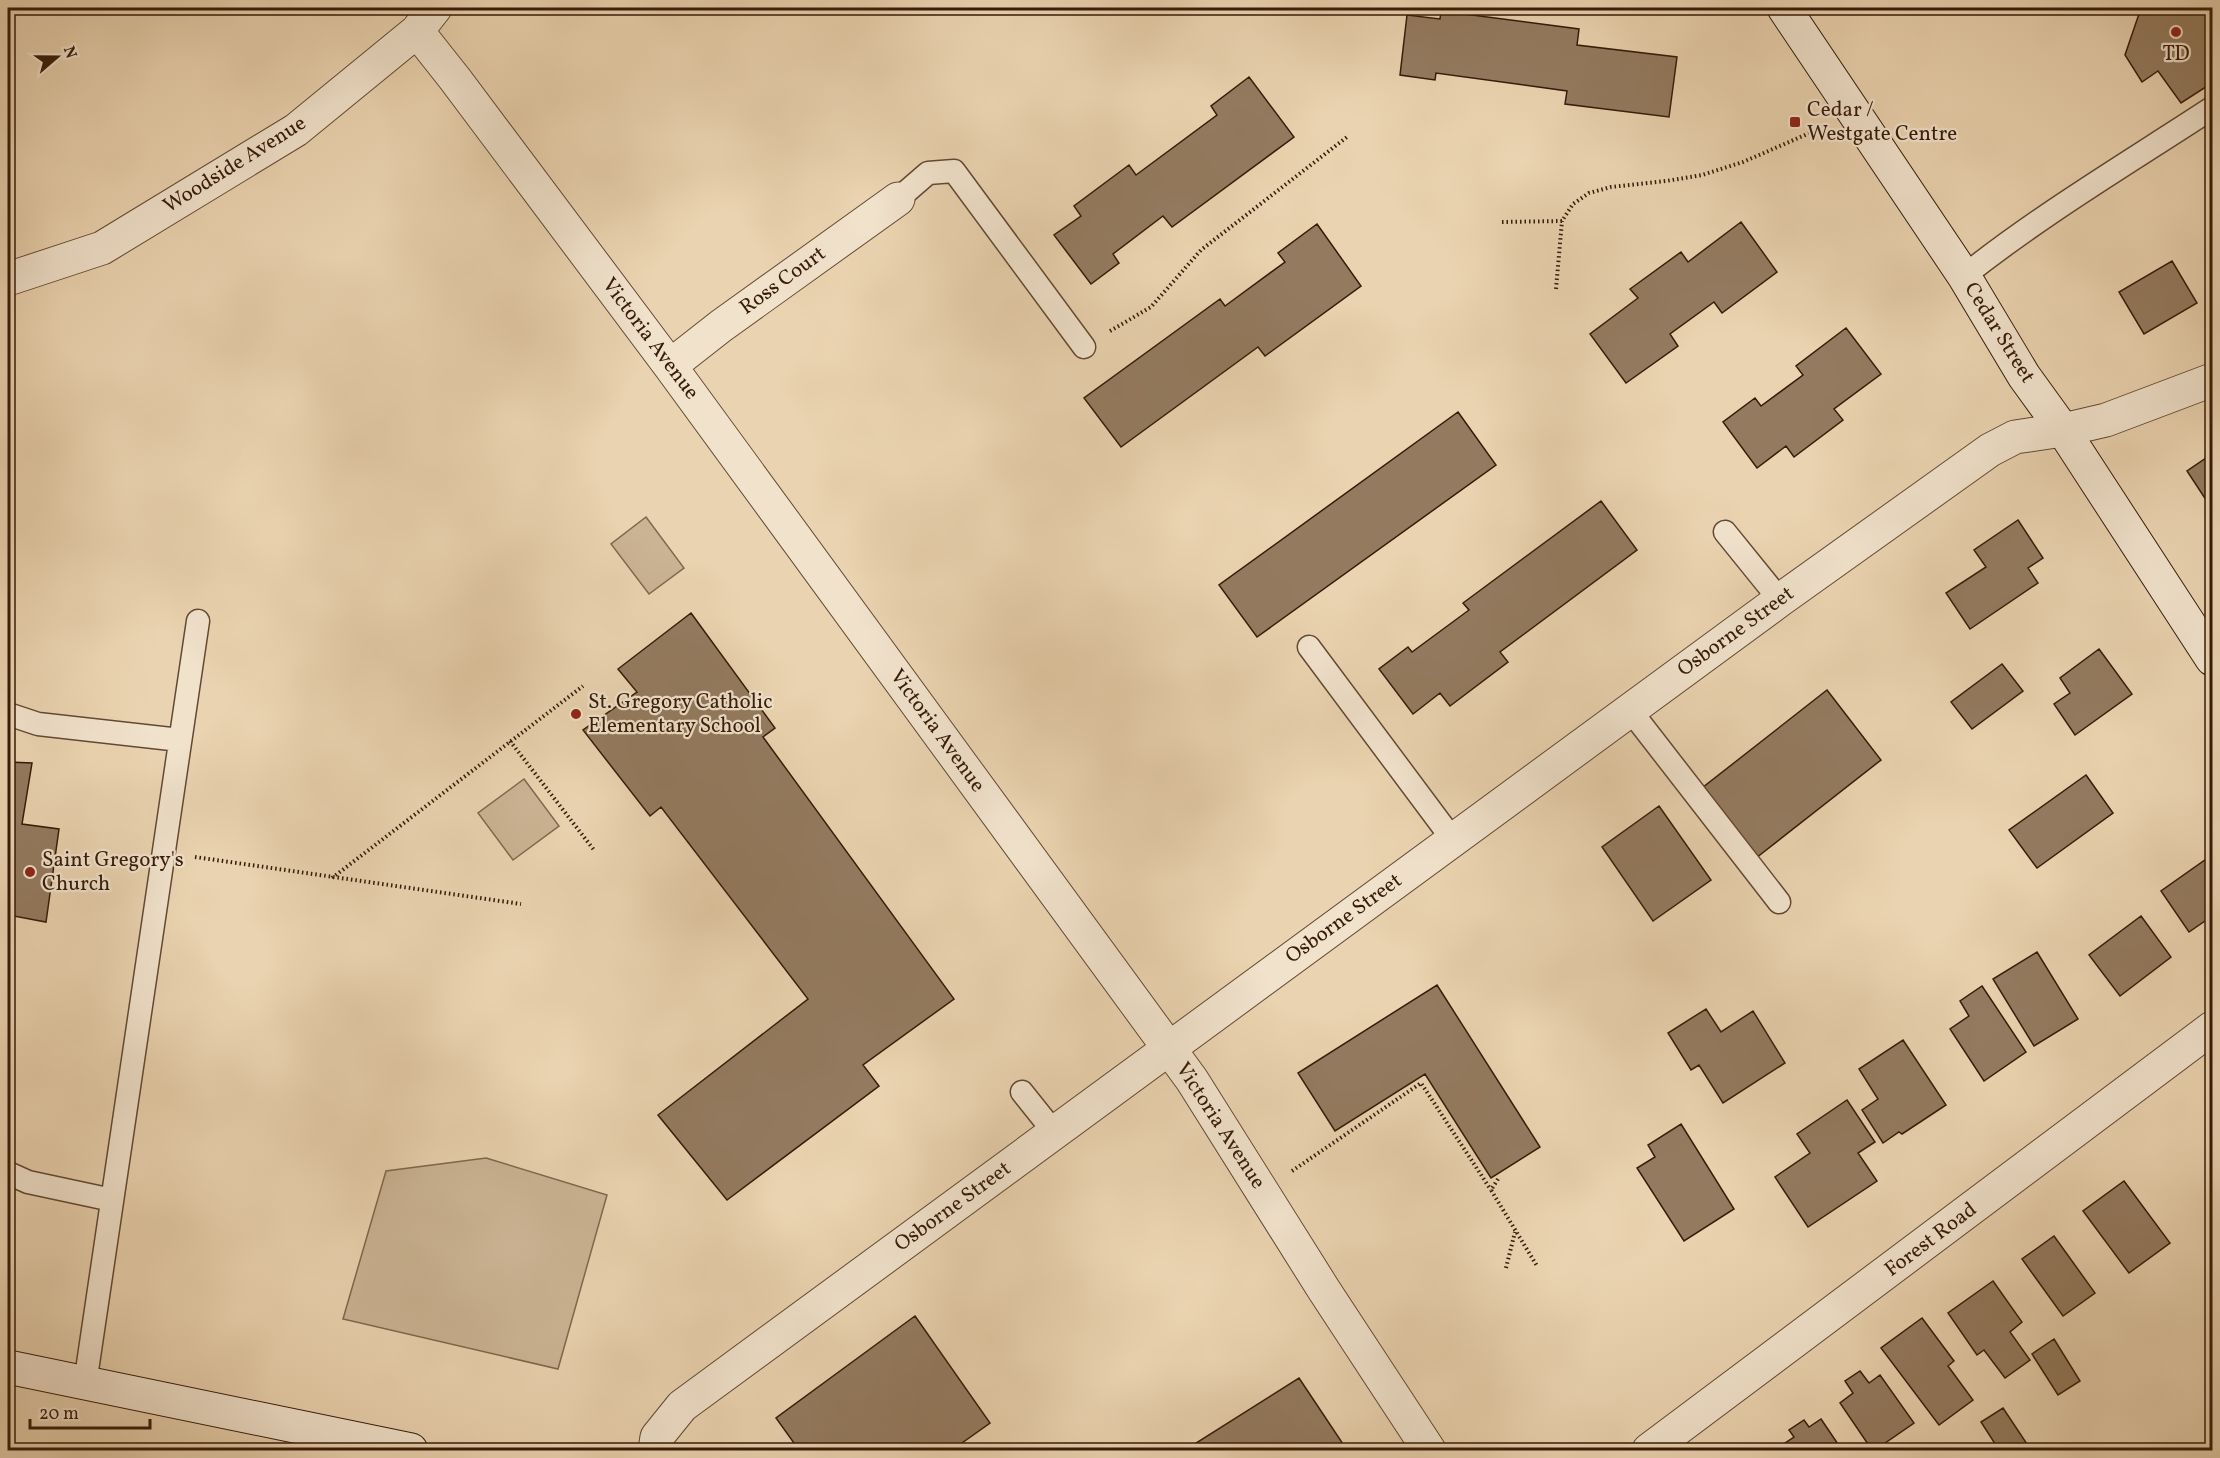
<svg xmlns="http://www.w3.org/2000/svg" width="2220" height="1458" font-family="Vollkorn,serif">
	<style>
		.green { fill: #cbb494; stroke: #80684e; stroke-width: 1.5 }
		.building { fill: #947b60; stroke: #361b09; stroke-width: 1.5 }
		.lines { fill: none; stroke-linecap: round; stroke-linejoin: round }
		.service-casing { stroke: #634933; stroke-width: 25 }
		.minor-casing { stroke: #634933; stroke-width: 35 }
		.secondary-casing { stroke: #361b09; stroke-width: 35 }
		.path { stroke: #361b09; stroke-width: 4; stroke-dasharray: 1.5 3; stroke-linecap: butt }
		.service { stroke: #f1e2cc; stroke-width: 22 }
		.minor { stroke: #f1e2cc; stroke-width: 33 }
		.secondary { stroke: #f1e2cc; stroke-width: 33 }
		.poi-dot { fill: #8f2418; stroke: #f1e2cc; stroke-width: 2 }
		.labels { text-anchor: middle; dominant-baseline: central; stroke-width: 4.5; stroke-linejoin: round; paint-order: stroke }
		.poi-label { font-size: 21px; fill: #361b09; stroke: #f1e2cc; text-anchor: start }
		.street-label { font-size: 21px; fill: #361b09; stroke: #f1e2cc }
	</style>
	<rect width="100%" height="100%" fill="#ead3b0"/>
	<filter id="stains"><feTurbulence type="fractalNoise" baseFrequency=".00333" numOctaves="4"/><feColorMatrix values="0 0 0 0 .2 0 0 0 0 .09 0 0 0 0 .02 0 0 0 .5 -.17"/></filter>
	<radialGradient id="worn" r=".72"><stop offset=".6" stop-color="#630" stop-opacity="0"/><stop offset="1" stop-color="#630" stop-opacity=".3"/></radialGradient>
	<path class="green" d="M646,517L684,568L649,594L611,544Z
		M524,779L559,826L513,860L478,813Z
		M486,1158L607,1195L558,1369L343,1319L386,1171Z"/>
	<path class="building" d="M2141,8H2212V83L2181,103L2158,71L2142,82L2125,55Z
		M1441,11L1579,29L1577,45L1677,57L1669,117L1565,104L1567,91L1436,73L1435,80L1400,75L1407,15L1440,19Z
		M1249,77L1294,137L1172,227L1163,216L1113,254L1119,263L1091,284L1054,235L1081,216L1074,206L1129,165L1136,175L1217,115L1211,106Z
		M1741,222L1777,272L1722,313L1714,302L1670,334L1678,346L1626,383L1590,334L1638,298L1630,289L1681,252L1688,262Z
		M1317,224L1361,286L1265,356L1258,347L1121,447L1084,398L1220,299L1225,306L1285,262L1278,253Z
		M2172,261L2197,303L2144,334L2119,292Z
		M1846,328L1881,374L1834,409L1843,420L1794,457L1786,446L1757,468L1723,422L1755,398L1761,406L1803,375L1796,366Z
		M1458,412L1496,465L1257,637L1219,585Z
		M2212,454V509L2187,471Z
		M1601,501L1637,550L1500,652L1508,662L1450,706L1440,693L1413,714L1379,669L1408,647L1412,652L1469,610L1463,603Z
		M2018,520L2043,558L2028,568L2038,583L1970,629L1946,593L1986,567L1974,550Z
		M691,613L775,728L763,737L954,999L863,1065L879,1086L727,1200L658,1115L808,999L661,807L650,816L583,730L637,692L618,669Z
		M2099,649L2132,694L2075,735L2054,704L2070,693L2060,678Z
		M2002,664L2023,691L1972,729L1951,702Z
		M1827,690L1881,760L1756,858L1702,788Z
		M8,762L32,763L22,824L59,829L46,922L8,915Z
		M2086,775L2113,813L2037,868L2009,830Z
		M1659,806L1711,880L1653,921L1602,847Z
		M2212,855V916L2189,932L2161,891Z
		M2141,916L2171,957L2120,996L2089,955Z
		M2037,952L2078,1019L2034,1046L1993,979Z
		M1437,985L1540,1147L1491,1178L1425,1074L1335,1131L1298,1073Z
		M1982,986L2026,1052L1984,1081L1950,1029L1969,1016L1960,1001Z
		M1706,1009L1721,1032L1753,1011L1785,1063L1723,1103L1699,1065L1691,1070L1668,1033Z
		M1903,1040L1946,1105L1902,1134L1899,1132L1883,1143L1862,1110L1878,1099L1859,1069Z
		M1847,1100L1875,1142L1858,1153L1877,1181L1808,1227L1775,1177L1810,1153L1797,1134Z
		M1681,1124L1734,1209L1684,1241L1637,1168L1655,1157L1648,1145Z
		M2124,1181L2170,1243L2129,1273L2083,1211Z
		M2054,1236L2095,1293L2063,1316L2022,1259Z
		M1993,1281L2022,1322L2010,1332L2030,1360L2005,1378L1984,1350L1977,1355L1948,1313Z
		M915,1316L990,1423L952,1450H799L776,1418Z
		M1922,1318L1954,1361L1948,1366L1973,1400L1939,1425L1881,1348Z
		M2054,1339L2080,1381L2058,1395L2032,1354Z
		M1860,1371L1869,1383L1880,1375L1914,1423L1875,1450H1872L1840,1403L1853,1393L1845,1381Z
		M1299,1378L1347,1450H1185Z
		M2003,1408L2031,1450H1999L1981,1422Z
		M1821,1419L1842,1450H1781L1779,1447L1794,1437L1789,1430L1804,1420L1809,1427Z"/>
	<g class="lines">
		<g class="service-casing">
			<path id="service" d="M898,199L928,173L954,171L1084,347
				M1964,276C2042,214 2128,163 2212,108
				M1725,532L1780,600
				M1309,647L1453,840
				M1630,710L1779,902
				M8,714L38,724L180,740
				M1022,1092L1054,1132
				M8,1173L28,1182L112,1200
				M85,1384L198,621"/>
		</g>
		<g class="minor-casing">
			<path id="minor" d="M417,31L455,79L670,366L1192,1080L1324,1290L1429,1450
				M8,279L102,248L296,130L417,31L435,8
				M670,366L721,326L898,199
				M655,1450L657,1437L682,1406L1780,600L1990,450L2015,437L2063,430L2106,420L2212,380
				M1649,1450L2212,1028"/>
		</g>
		<g class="secondary-casing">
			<path id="secondary" d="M1784,8L1964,276L2024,376L2063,430L2212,659
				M8,1367L411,1450"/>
		</g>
		<path class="path" d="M1502,222L1562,221L1573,204L1589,193L1611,187L1666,181L1702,175L1743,162L1812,132
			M1556,289L1562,221
			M1110,331L1151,307L1201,250L1347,137
			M510,741L594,850
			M195,857L521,904
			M332,878L583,686
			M1292,1171L1421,1083L1491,1190
			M1498,1179L1491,1190L1537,1266
			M1506,1268L1515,1232"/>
		<use href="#service" class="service"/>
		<use href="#minor" class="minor"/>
		<use href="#secondary" class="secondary"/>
	</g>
	<g class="poi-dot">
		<circle cx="2176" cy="32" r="6"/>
		<rect x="1789" y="116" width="12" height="12" rx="3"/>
		<circle cx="576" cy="714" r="6"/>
		<circle cx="30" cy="872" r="6"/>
	</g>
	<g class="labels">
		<g class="poi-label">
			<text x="2176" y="54" text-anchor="middle">TD</text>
			<text x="1807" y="110">Cedar /<tspan x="1807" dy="24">Westgate Centre</tspan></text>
			<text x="588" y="702">St. Gregory Catholic<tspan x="588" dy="24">Elementary School</tspan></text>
			<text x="42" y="860">Saint Gregory's<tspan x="42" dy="24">Church</tspan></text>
		</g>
		<g class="street-label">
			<text transform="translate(235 165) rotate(-32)">Woodside Avenue</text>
			<text transform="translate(783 281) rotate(-36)">Ross Court</text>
			<text transform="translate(1999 333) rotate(58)">Cedar Street</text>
			<text transform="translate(650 339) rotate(53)">Victoria Avenue</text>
			<text transform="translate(1736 632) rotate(-36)">Osborne Street</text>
			<text transform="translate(937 731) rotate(54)">Victoria Avenue</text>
			<text transform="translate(1344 919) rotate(-36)">Osborne Street</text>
			<text transform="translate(1220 1126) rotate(57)">Victoria Avenue</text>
			<text transform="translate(953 1207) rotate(-36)">Osborne Street</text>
			<text transform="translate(1931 1240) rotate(-37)">Forest Road</text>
		</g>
	</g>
	<rect width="2220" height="1458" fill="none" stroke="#ead3b0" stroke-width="30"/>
	<rect x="9" y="9" width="2202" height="1440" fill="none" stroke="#361b09" stroke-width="3"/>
	<rect x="15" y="15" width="2190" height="1428" fill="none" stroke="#361b09" stroke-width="1.5"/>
	<g transform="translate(57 57) rotate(70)" stroke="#f1e2cc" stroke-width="4.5" paint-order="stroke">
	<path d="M0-4.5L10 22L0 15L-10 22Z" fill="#361b09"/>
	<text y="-9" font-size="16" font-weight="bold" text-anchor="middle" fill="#361b09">N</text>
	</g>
	<path d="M30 1419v9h120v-9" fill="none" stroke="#361b09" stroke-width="3"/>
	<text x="39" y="1419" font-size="18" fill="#361b09" stroke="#f1e2cc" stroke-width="4.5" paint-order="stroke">20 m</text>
	<rect width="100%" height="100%" filter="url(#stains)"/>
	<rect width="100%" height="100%" fill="url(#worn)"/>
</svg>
